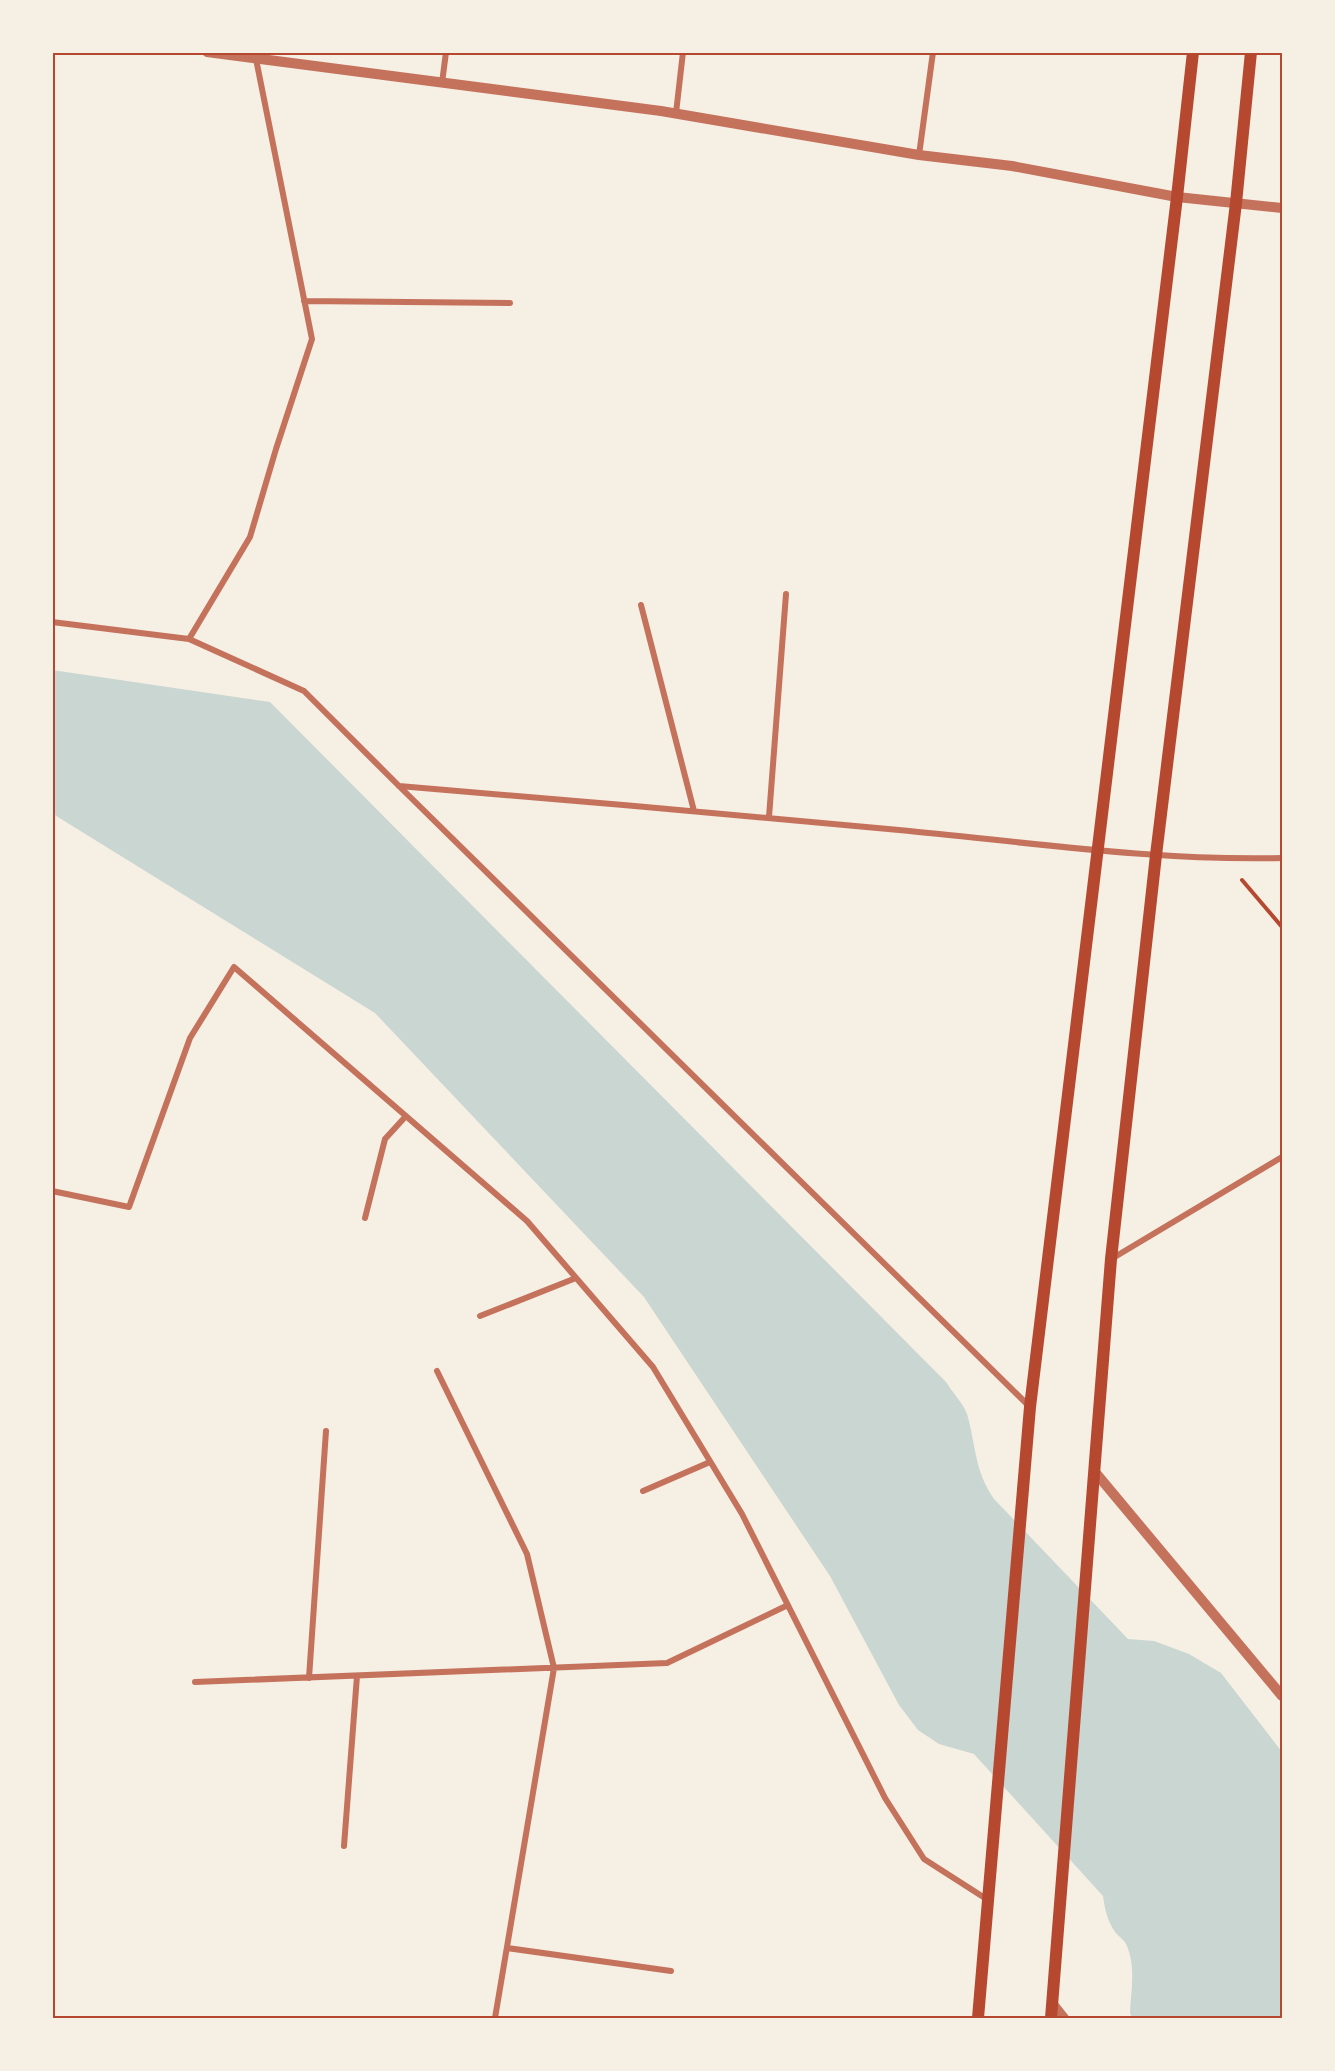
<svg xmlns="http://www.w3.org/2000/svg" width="1335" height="2071" font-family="'DejaVu Sans',sans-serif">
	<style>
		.water { fill: #c9d6d2 }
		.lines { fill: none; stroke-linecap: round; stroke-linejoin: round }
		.path { stroke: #b5482f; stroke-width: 4 }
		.minor { stroke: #c5725c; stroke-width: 6 }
		.tertiary { stroke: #c5725c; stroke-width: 10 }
		.secondary { stroke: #b5482f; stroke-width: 12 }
		.neatline { fill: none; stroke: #b5482f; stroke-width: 2 }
	</style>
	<rect width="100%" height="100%" fill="#f6efe4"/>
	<path class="water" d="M52,670L270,702L946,1382C952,1392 963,1403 967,1414C976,1445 974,1470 994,1499L1128,1639L1154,1641L1189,1654L1221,1673L1282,1752V2018H1132L1130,2013C1131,1990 1136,1968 1127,1946C1125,1940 1119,1937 1115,1932C1107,1920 1105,1909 1103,1896L974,1754L939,1744L918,1730L899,1705L830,1576L644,1297L375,1013L53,814Z"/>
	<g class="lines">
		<path class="path" d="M1242,880L1282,927"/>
		<path class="minor" d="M442,83L446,52
			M676,113L683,52
			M919,155L933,52
			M304,301L510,303
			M641,605L694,811
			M52,622L189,639L304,691L399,786L1030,1407
			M189,639L250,537L276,449L312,339L256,59
			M399,786C566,800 732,814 899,830C1026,842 1155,861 1282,858
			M769,817L786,594
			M52,1191L129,1207L190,1038L234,967L527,1221L653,1367L742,1514L885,1798L924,1859L988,1900
			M365,1218L385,1139L406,1116
			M1113,1258L1282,1157
			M480,1316L576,1278
			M437,1371L527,1554L554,1668L495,2018
			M643,1491L710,1462
			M309,1678L326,1431
			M195,1682L667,1663L788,1605
			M344,1846L357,1676
			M507,1948L671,1971"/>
		<path class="tertiary" d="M207,52L661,111L919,155L1012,166L1177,197L1282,208
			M1095,1472L1282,1696
			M1052,2003L1064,2018"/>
		<path class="secondary" d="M978,2018L1030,1407L1177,197L1193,52
			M1051,2018L1111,1259L1156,855L1236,203L1251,52"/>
	</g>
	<rect width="1335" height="2071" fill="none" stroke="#f6efe4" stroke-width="108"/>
	<rect x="54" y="54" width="1227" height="1963" class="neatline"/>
</svg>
